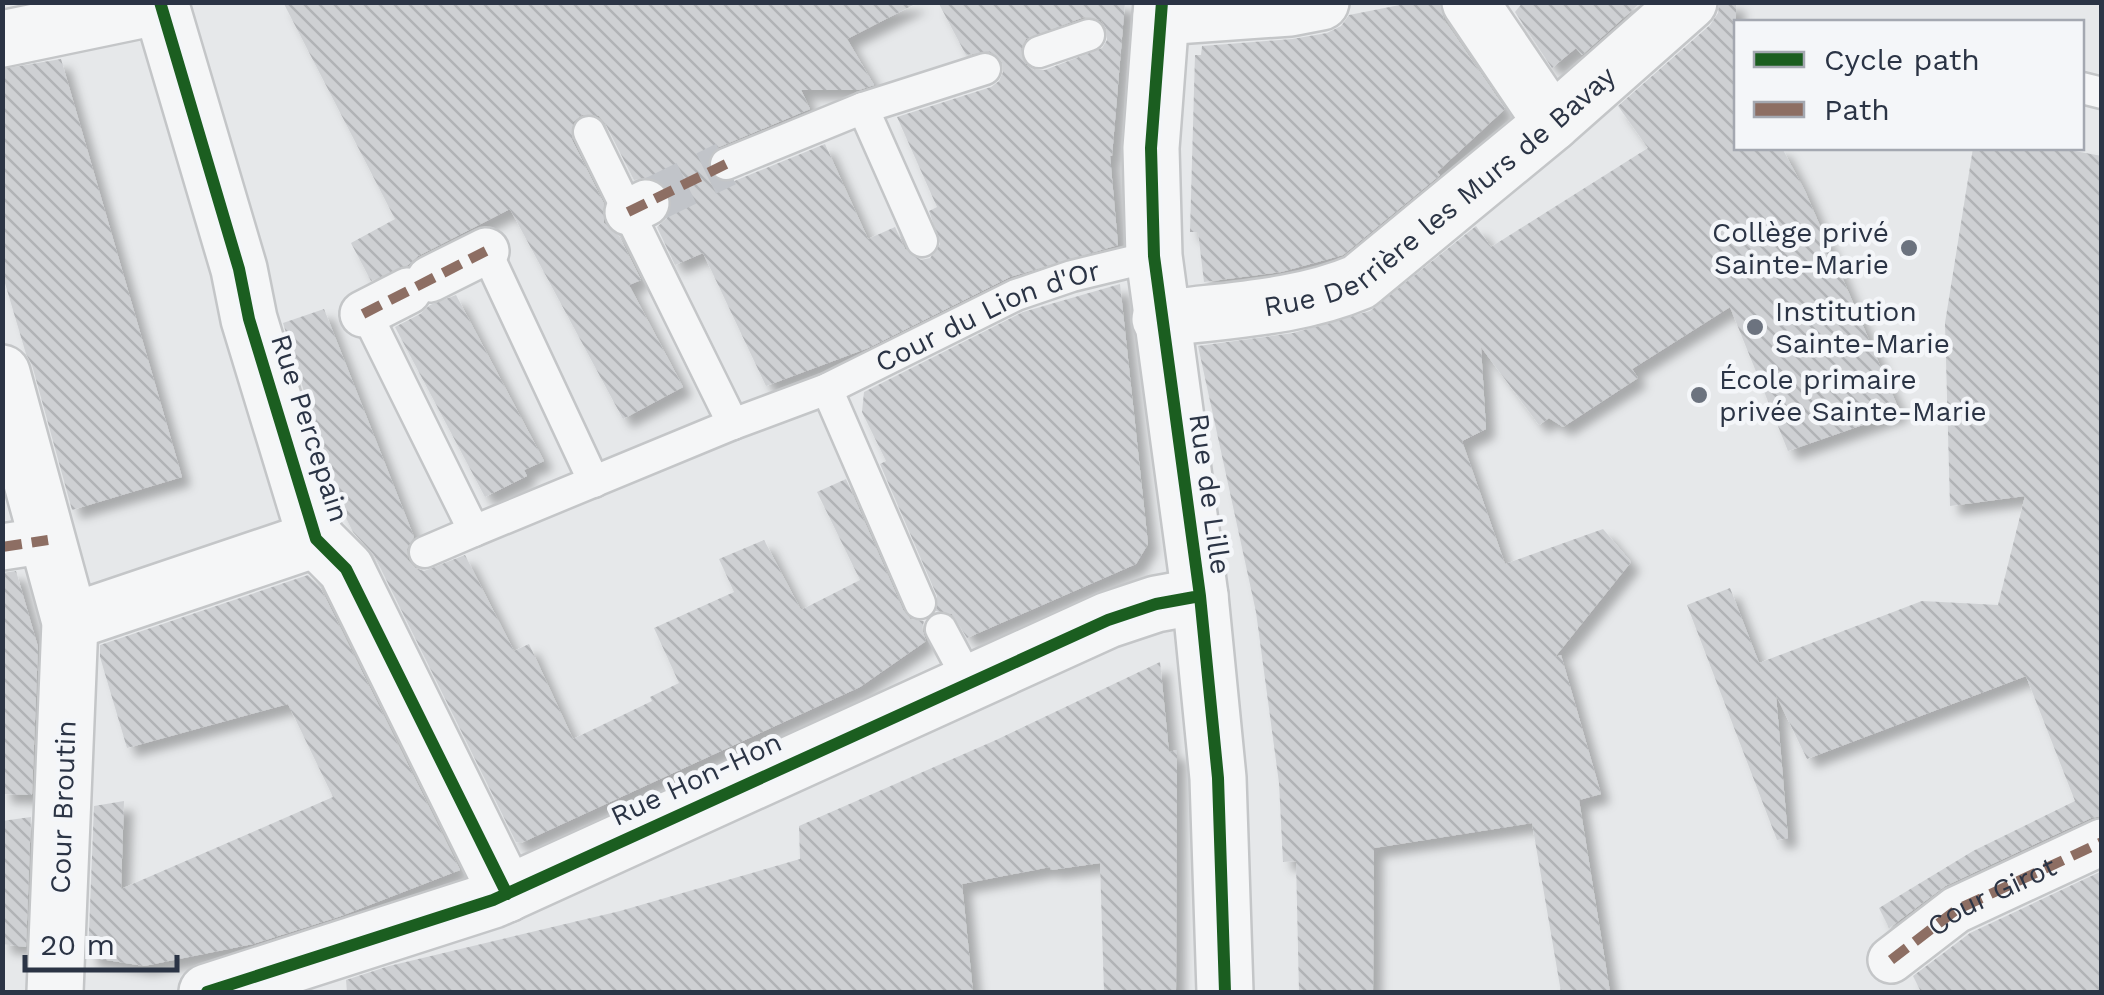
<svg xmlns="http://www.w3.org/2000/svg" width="2104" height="995" font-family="'Work Sans',sans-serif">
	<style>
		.building { fill: url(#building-back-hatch); fill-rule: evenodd; filter: url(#shadow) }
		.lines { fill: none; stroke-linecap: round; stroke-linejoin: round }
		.pedestrian-tunnel { stroke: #c1c4c9; stroke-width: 45; stroke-dasharray: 45 22; stroke-linecap: butt }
		.service-casing { stroke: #c4c6c8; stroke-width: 35 }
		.pedestrian-casing { stroke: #c4c6c8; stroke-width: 50 }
		.minor-casing { stroke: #c4c6c8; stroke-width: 60 }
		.service { stroke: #f5f6f7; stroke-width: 30 }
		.pedestrian { stroke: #f5f6f7; stroke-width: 45 }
		.minor { stroke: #f5f6f7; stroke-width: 55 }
		.quiet { stroke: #8d6e63; stroke-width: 10; stroke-dasharray: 20 10; stroke-linecap: butt }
		.cycleway-casing { stroke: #f4f6f9; stroke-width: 19 }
		.cycleway { stroke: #1b5e20; stroke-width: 12 }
		.poi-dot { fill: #6c737f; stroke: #f4f6f9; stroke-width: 4 }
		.labels { text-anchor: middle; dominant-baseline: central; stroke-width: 9; stroke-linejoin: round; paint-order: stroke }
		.street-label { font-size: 28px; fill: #2b3445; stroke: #f4f6f9 }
		.poi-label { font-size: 28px; fill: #2b3445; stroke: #f4f6f9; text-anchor: start }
	</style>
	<defs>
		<pattern id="building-back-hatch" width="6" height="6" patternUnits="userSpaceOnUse" patternTransform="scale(2.5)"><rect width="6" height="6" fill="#ced0d3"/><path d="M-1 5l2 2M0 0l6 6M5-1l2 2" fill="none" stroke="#b1b3b6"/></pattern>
		<filter id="shadow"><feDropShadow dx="9" dy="9" stdDeviation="5" flood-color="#0004"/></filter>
	</defs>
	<rect width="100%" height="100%" fill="#e6e8ea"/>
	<path class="building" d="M283,2H919L847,39L874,85L859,90H801L810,109L719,147L711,153L707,162L715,179L732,182L825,144L868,239L895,227L905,249L921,260L930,258L940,244L929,211L937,207L897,117L991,87L999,81L1003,72L1002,62L990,51L966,55L938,2H1125L1112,156H1110L1118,245L1010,277L868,348L766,386L703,253L675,265L657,227L667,218L672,206L669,190L661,182L649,177L634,180L605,123L599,116L582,115L573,122L572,140L604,204V223L619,236L641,280L629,285L683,387L623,419L510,209L418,256L408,265L371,281L351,243L395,219ZM1084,17L1101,20L1106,28L1107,40L1102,48L1045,70H1034L1026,65L1021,49L1026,39Z
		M1415,2H1439L1444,20L1505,109L1437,172L1440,175L1343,255L1281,272L1204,282L1198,232H1190L1195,55H1201L1202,46L1292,39L1327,33L1341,26L1349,15Z
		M1523,2H1641L1582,55L1576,48L1552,68L1515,12Z
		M1719,2H1736V148H1782L1805,191L1900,412L1788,451L1730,307L1632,369L1638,378L1563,427L1549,418L1539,425L1481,347L1486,429L1462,441L1505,564L1603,529L1631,562L1555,657L1561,655L1601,794L1579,800L1610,992H1561L1532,823L1374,848L1373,992H1299L1296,861L1283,862L1279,783L1256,612L1198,346L1293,333L1370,311L1476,226L1491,247L1648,148L1618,106L1710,25L1718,13Z
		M61,59L182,477L72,510L32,365L26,354L2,273V69Z
		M1973,148H2058L2102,156V816L2091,818L1945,886L1889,928L1879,908L1973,851L2075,801L2026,676L1807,759L1776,695L1788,838L1777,840L1687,605L1730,588L1759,663L1922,601L1998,605L2025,496L1950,506L1945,323Z
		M1120,284L1148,544L1136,564L967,638L952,614L936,611L937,596L880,464L886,461L862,412L864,392L1023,312Z
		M456,295L544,461L524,470L527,476L485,497L395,327L420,314L430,305Z
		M324,309L414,537L407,549L408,560L415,568L424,571L465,555L514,651L529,644L573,739L652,701L650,697L679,683L654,628L734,592L719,559L764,540L801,610L860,580L817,492L846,479L903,610L910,619L924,621L922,629L926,641L860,687L521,843L516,842L374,555L353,532L343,512L328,470L283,323Z
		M16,571L38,647L32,795L2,794V573Z
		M308,575L320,587L460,870L341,916L253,944L144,966L88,957L94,806L124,801L121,889L333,797L288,704L127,748L100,657V645Z
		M1160,662L1169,752L1177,750L1176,992H1104L1100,863L1051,870L1050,867L962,884L973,992H347L346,980L389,966L620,911L800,859L799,826L996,740Z
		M31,817L26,947L2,944V821Z
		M2102,871V992H1921L1913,976L1970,933Z"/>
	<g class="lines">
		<path class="pedestrian-tunnel" d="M646,203L726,164"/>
		<g class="service-casing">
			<g id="service">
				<path d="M1039,52L1089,35"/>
				<path d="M2082,88L2102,93"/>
				<path d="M589,132L733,424"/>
				<path d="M726,164L863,108"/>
				<path d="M922,241L863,108L985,69"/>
				<path d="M486,251L594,482"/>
				<path id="s1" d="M370,321L474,531L733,424L827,389L1016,295L1072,276L1154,256"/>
				<path d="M827,389L920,603"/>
				<path d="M425,552L474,531"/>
				<path d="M941,629L969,681"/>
			</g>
		</g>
		<g class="pedestrian-casing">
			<g id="pedestrian">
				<path d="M628,212L646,203"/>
				<path d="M430,279L486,251"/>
				<path d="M363,314L408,291"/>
				<path d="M2,547L48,540"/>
				<path id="s2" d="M1891,960L1956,910L2102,842"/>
			</g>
		</g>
		<g class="minor-casing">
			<g id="minor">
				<path d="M160,2L239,269L249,319L316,539L346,569L507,894"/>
				<path d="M1162,2L1151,148L1154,256L1200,596L1218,778L1225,992"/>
				<path d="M1470,2L1552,123"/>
				<path d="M1161,17L1290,8L1321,2"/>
				<path d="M2,39L161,6"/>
				<path id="s3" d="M1160,319C1226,310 1298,308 1359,282L1552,123L1689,2"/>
				<path d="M2,373L70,622L55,992"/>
				<path d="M70,622L316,539"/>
				<path d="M207,992L493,900L1108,620L1156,604L1200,596"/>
			</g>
		</g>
		<use href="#service" class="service"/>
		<use href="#pedestrian" class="pedestrian"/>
		<use href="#minor" class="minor"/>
		<path class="quiet" d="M628,212L726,164
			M363,314L486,251
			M2,547L48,540
			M1891,960L1956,910L2102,842"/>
		<g class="cycleway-casing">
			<path id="cycleway" d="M160,2L239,269L249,319L316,539L346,569L507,894
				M1162,2L1151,148L1154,256L1200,596L1218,778L1225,992
				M207,992L493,900L1108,620L1156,604L1200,596"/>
		</g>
		<use href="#cycleway" class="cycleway"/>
	</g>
	<g class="poi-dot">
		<circle cx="1909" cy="248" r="10"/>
		<circle cx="1755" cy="327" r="10"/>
		<circle cx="1699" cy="395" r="10"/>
	</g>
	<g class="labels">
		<g class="street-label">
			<text stroke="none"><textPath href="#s3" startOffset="318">Rue Derrière les Murs de Bavay</textPath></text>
			<text stroke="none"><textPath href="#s1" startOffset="792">Cour du Lion d'Or</textPath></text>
			<text transform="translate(310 428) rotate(72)">Rue Percepain</text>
			<text transform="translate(1210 494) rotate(82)">Rue de Lille</text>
			<text transform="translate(696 779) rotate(-25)">Rue Hon-Hon</text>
			<text transform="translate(63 807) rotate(-88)">Cour Broutin</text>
			<text stroke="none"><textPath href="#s2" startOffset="120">Cour Girot</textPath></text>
		</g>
		<g class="poi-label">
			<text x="1889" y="232" text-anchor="end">Collège privé<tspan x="1889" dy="32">Sainte-Marie</tspan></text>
			<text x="1775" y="311">Institution<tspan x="1775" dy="32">Sainte-Marie</tspan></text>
			<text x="1719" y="379">École primaire<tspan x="1719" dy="32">privée Sainte-Marie</tspan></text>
		</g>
	</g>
	<rect width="2104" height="995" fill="none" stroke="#2b3445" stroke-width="10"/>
	<rect x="1734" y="20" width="350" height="130" fill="#f4f6f9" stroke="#a4a8b1" stroke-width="2.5"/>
	<rect x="1754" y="52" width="50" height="15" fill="#1b5e20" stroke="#a4a8b1" stroke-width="2.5"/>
	<text x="1824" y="70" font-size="30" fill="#2b3445">Cycle path</text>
	<rect x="1754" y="102" width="50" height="15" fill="#8d6e63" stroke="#a4a8b1" stroke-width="2.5"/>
	<text x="1824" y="120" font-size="30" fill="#2b3445">Path</text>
	<path d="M25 955v15h152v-15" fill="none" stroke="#2b3445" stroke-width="5"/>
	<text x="40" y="955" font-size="30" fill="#2b3445" stroke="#f4f6f9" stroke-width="8" paint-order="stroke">20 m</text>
</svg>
